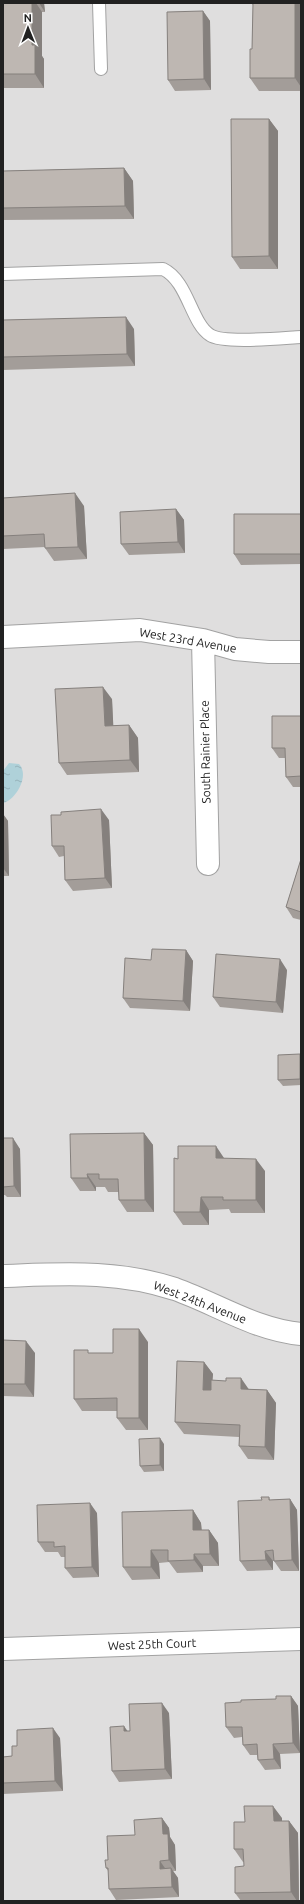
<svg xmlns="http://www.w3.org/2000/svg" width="304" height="1904" font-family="Ubuntu,sans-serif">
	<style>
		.residential { fill: #dfdede }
		.water { fill: url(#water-ripples) }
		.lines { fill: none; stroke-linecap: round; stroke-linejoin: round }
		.lane-casing { stroke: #a2a2a2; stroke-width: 14 }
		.street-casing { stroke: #a2a2a2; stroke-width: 24 }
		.lane { stroke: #fff; stroke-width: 12 }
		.street { stroke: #fff; stroke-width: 22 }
		.wall { fill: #a39d99 }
		.shaded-wall { fill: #85807d }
		.building { fill: #beb7b2; stroke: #85807d }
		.labels { text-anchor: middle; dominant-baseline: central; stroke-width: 3; stroke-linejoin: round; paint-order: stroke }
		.street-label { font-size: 12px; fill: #212121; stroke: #fff }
	</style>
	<defs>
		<pattern id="water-ripples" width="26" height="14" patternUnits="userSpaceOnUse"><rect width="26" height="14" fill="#afd1d9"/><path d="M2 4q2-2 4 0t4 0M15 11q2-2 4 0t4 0" fill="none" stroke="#96b3ba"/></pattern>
	</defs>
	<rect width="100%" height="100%" fill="#f0eee9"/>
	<path class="residential" d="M3,3H301V1901H3Z"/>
	<path class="water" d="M9,763L19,764C30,775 16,800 3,803V771Z"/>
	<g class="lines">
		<g class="lane-casing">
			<path id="lane" d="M99,3L101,69
				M3,274L163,269C188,281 191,323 210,335C223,344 282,338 301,337"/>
		</g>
		<g class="street-casing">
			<path id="street" d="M3,637L140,630L203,640L235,649L269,652H301
				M203,640L208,864
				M3,1276C63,1274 117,1270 175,1289C217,1304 256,1330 301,1334
				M3,1649L301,1639"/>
		</g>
		<use href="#lane" class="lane"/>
		<use href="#street" class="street"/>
	</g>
	<path class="wall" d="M3,3H44L45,12H42V56L44,59V88H3Z
		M251,3H301V91H259L250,78L252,49L253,5Z
		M203,11L210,21L211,90L175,91L168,80Z
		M269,119L278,131V269H240L232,257Z
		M124,168L133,181L134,219L3,220V171Z
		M3,320L134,329L135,366L3,370Z
		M3,498L84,506L87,559L54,561L45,548V547L3,549Z
		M176,509L184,520L185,553L129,555L121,544Z
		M301,514V564L241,565L234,554Z
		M112,699L113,726L129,725L138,738L139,772L67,775L59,763Z
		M301,716V787H293L286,777L285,758H279L272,748Z
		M3,814L8,821L9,876H3Z
		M109,820L112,888L73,891L65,880L64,856L59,857L52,846Z
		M301,859V920L293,918L286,907Z
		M186,950L193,961L190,1011L130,1008L123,998Z
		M287,970L283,1013L220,1007L213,997Z
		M300,1054L301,1056V1085L283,1086L278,1080Z
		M144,1133L153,1145L154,1212H127L119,1200V1192H108L105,1187H96V1191H80L71,1178Z
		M3,1138L20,1149L21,1197H7L5,1195H3Z
		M224,1158L265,1171V1213H231L229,1209L209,1210V1225H183L174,1212L178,1159Z
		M3,1340L35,1353L34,1397L3,1396Z
		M148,1342V1430H126L117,1418V1411H82L74,1399L90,1353H113Z
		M204,1362L213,1374L212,1380L249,1389L267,1390L276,1403L274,1460L248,1459L239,1446V1437L184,1434L175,1422Z
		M164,1444V1471L144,1472L140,1466Z
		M269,1497L270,1500L290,1499L297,1510L299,1571H281L274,1561H273V1570L247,1571L240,1561L262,1500Z
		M193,1510L201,1523L202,1530H209L218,1543L219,1566H203V1572L177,1573L169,1562L159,1563L160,1579L132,1580L123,1567Z
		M97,1513L99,1577L73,1578L65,1568V1557H61L58,1552H45L38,1542Z
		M291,1696L298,1706L300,1753L280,1754L281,1769L265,1770L258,1760L257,1755H250L243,1745L242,1737L234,1738L226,1727L241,1702L276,1699Z
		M169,1713L172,1779L119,1782L112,1771L127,1731H130Z
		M60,1738L63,1791L3,1794V1757L12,1756Z
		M162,1818L169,1828L170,1837L175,1845L176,1871H173L178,1878L179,1897L116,1900L109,1889V1872L106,1868L108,1860L135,1835Z
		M282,1818V1821H289L298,1833L299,1901H241L235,1893L244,1866V1862H243L234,1849L245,1822Z"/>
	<path class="shaded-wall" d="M32,3H36L42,12V56L44,59V88L35,74L32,45Z
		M39,3H44L45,12Z
		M295,3H301V87L295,78Z
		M203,11L210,21L211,90L204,79Z
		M269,119L278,131V269L269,256Z
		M124,168L133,181L134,219L125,206Z
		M126,317L134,329L135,366L127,354Z
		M75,493L84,506L87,559L78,547Z
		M176,509L184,520L185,553L178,542Z
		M103,687L112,699L114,739L105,726Z
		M129,725L138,738L139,772L130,760Z
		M101,809L109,820L112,888L105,878Z
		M3,814L8,821L9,876L3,868Z
		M186,950L193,961L190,1011L183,1001Z
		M280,959L287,970L283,1013L276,1002Z
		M300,1054L301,1056V1080L300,1079Z
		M144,1133L153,1145L154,1212L145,1200Z
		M13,1138L20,1149L21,1197L14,1186Z
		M216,1146L224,1158H216Z
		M256,1159L265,1171V1213L256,1200Z
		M87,1174L96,1187V1191L88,1178Z
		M201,1197L209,1210V1225L200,1212Z
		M139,1329L148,1342V1430L139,1418Z
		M26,1341L35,1353L34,1397L25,1384Z
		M204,1362L213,1374L211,1402L203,1390Z
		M241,1378L250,1391L241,1389Z
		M267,1390L276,1403L274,1460L265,1447Z
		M160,1438L164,1444V1471L160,1465Z
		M290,1499L297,1510L299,1571L292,1560Z
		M90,1503L97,1513L99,1577L92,1567Z
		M193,1510L201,1523L202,1543L193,1530Z
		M209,1530L218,1543L219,1566L210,1554Z
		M151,1550L159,1563L160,1579L151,1567Z
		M265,1551L273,1561V1570L266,1560Z
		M194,1554L203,1566V1572L194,1560Z
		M291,1696L298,1706L300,1753L293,1743Z
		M162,1703L169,1713L172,1779L165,1769Z
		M124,1726L131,1736L124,1731Z
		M53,1728L60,1738L63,1791L55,1781Z
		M273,1744L280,1754L281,1769L274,1759Z
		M273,1806L282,1818V1834L274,1821Z
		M162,1818L169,1828L170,1837L175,1845L176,1871L169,1860L163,1834Z
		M289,1821L298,1833L299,1901H297L291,1892Z
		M160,1861L167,1871L160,1869Z
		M171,1868L178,1878L179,1897L172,1887Z"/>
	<path class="building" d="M3,3H32V45H35V74H3Z
		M253,3H295V78H250V49H252Z
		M203,11L204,79L168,80L167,12Z
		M231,119H269V256L232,257Z
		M124,168L125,206L3,208V171Z
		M126,317L127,354L3,357V320Z
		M75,493L78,547L45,548L44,534L3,536V498Z
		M176,509L178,542L121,544L120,512Z
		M234,514H301V554H234Z
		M103,687L105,726L129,725L130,760L59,763L55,689Z
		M272,716H301V776L286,777L285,748H272Z
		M101,809L105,878L65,880L64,846H52L51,815H61V812Z
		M301,859V912L286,907Z
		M152,949L186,950L183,1001L123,998L125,958L151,960Z
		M216,954L280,959L276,1002L213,997Z
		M300,1054V1079L278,1080V1055Z
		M144,1133L145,1200H119L118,1179H99V1174H87L88,1178H71L70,1134Z
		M3,1138H13L14,1186L3,1187Z
		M178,1146H216V1158L256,1159V1200H223V1197H201L200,1212H174V1158L178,1159Z
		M113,1329H139V1418H117V1398L74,1399V1350H88V1353H113Z
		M3,1340L26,1341L25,1384H3Z
		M177,1361L204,1362L203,1390H211V1380L226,1381V1378H241V1389L267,1390L265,1447L239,1446L240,1425L175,1422Z
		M160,1438V1465L140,1466L139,1439Z
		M261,1497H269V1500L290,1499L292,1560L274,1561L273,1550L265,1551L266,1560L240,1561L238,1501L262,1500Z
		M90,1503L92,1567L65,1568V1546L54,1547V1542H38L37,1505Z
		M193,1510V1530H209L210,1554H194V1560L168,1561V1550H151V1567H123L122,1512Z
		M276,1696H291L293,1743L273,1744L274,1759L258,1760L257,1744L243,1745L242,1727H226L225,1703L241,1702V1700L276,1699Z
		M162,1703L165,1769L112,1771L110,1727L124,1726V1731H130L129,1704Z
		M53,1728L55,1781L3,1783V1757L12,1756V1746H17V1730Z
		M244,1806H273L274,1821H289L291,1892L235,1893V1867L244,1866L243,1849H234V1822H245Z
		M162,1818L163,1834H168L169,1860L160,1861V1869L171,1868L172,1887L109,1889L108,1868H106L105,1860H108L107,1836L135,1835L134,1820Z"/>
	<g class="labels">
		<g class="street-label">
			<text transform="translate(188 640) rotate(10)">West 23rd Avenue</text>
			<text transform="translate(205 752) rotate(-91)">South Rainier Place</text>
			<text transform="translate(200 1302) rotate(21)">West 24th Avenue</text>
			<text transform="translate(152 1644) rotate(-2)">West 25th Court</text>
		</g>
	</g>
	<rect width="304" height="1904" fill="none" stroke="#212121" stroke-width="8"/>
	<g transform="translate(28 28) rotate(359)" stroke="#ffffff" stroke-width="3" paint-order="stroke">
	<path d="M0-3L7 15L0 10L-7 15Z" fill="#212121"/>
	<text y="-6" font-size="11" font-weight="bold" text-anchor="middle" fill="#212121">N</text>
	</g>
</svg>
